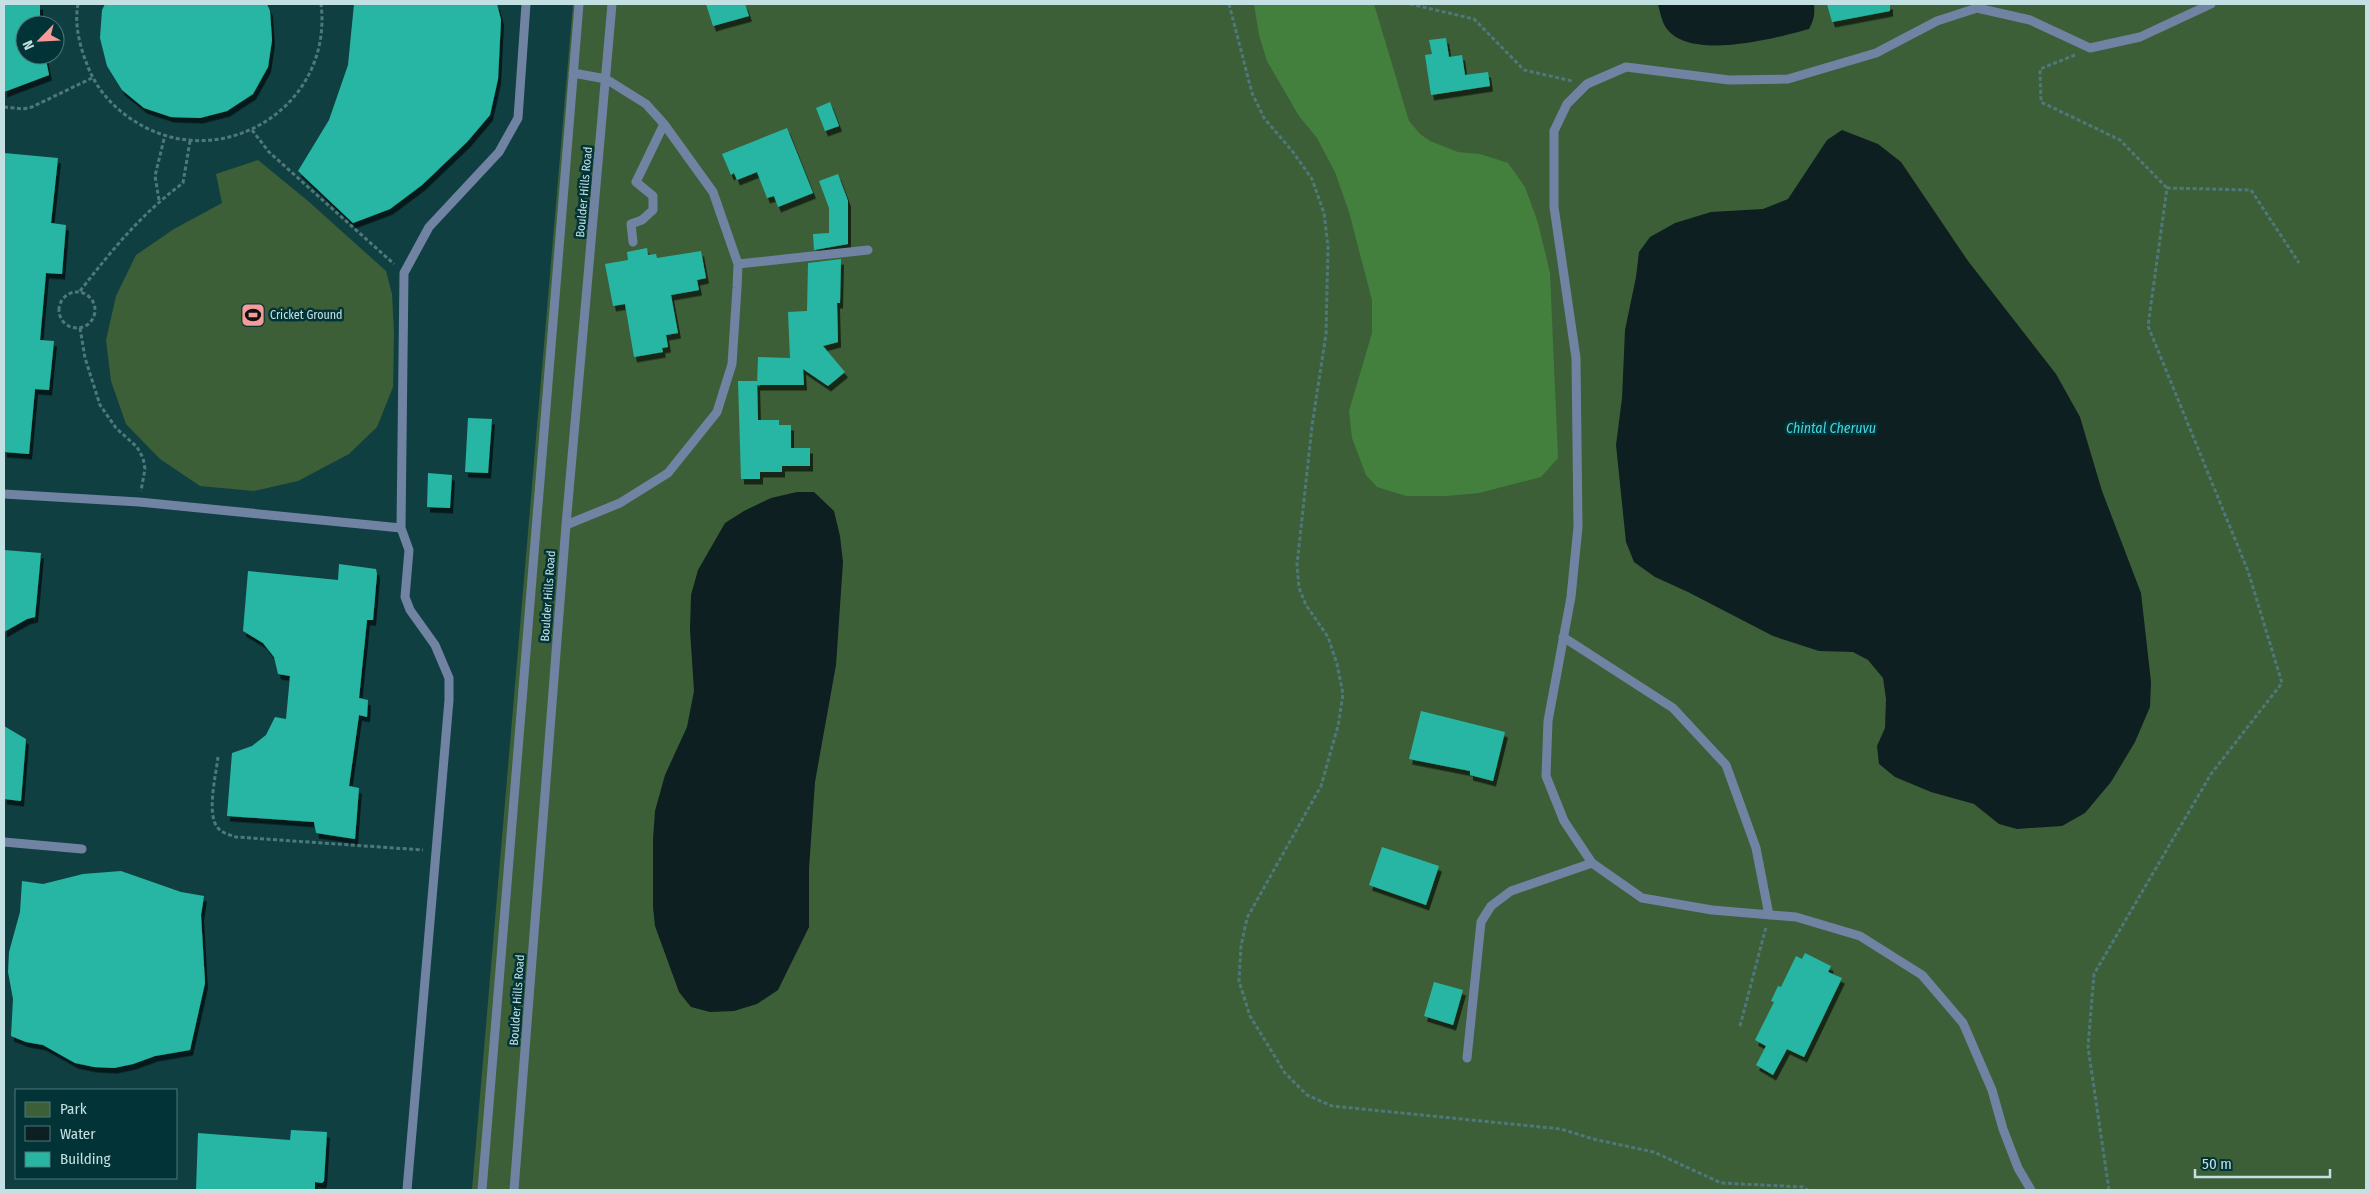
<svg xmlns="http://www.w3.org/2000/svg" width="2370" height="1194" font-family="'Fira Sans Condensed',sans-serif">
	<style>
		.green { fill: #3c5f38 }
		.forest { fill: #44803d }
		.water { fill: #0d1f20 }
		.building { fill: #28b6a3; filter: url(#shadow) }
		.lines { fill: none; stroke-linecap: round; stroke-linejoin: round }
		.path { stroke: #4f787b; stroke-width: 3; stroke-dasharray: 4 2.5; stroke-linecap: butt }
		.service { stroke: #7183a3; stroke-width: 9 }
		.labels { text-anchor: middle; dominant-baseline: central; stroke-width: 5; stroke-linejoin: round; paint-order: stroke }
		.street-label { font-size: 12px; fill: #c3e0e2; stroke: #023437 }
		.poi-label { font-size: 12px; fill: #c3e0e2; stroke: #023437; text-anchor: start }
		.water-label { font-size: 14px; font-style: italic; fill: #4ad6df; stroke: #023437 }
	</style>
	<defs>
		<filter id="shadow"><feDropShadow dx="3" dy="5.5" stdDeviation="0" flood-color="#0009"/></filter>
	</defs>
	<rect width="100%" height="100%" fill="#103f42"/>
	<path class="green" d="M573,4H2366V1190H472Z
		M258,160L308,201L386,271L392,294L394,333L393,387L377,427L349,454L298,481L254,491L200,486L160,459L126,424L111,381L106,340L116,296L136,255L174,229L222,203L216,174Z"/>
	<path class="forest" d="M1254,4H1374L1409,121L1420,134L1430,141L1458,152L1480,154L1508,163L1525,187L1538,223L1550,273L1558,458L1541,477L1479,493L1446,496H1406L1377,487L1366,475L1352,438L1349,411L1372,333V300L1349,212L1335,172L1317,138L1299,116L1267,61L1259,35Z"/>
	<path class="water" d="M1658,4H1814C1815,14 1814,20 1809,29C1777,38 1691,61 1667,29C1662,23 1660,12 1658,4Z
		M1842,130L1878,144L1901,162L1968,261L2056,374L2080,417L2102,491L2141,593L2151,682L2150,707L2135,742L2111,782L2085,813L2062,826L2017,829L1999,824L1974,804L1931,792L1895,777L1879,764L1877,746L1885,728L1886,699L1883,678L1868,660L1853,652L1819,651L1773,636L1688,592L1655,577L1634,562L1626,542L1616,445L1622,398L1625,330L1636,277L1639,252L1650,237L1675,223L1711,212L1763,209L1788,199L1827,140Z
		M797,492H814L834,511L840,536L843,562L836,665L815,782L809,869V927L778,990L757,1004L734,1011L710,1012L691,1007L679,992L655,926L653,907V839L655,811L665,775L687,727L694,691L690,630L691,595L698,570L725,523L744,511L771,498Z"/>
	<path class="building" d="M4,4H40V25H25V55H45L49,75L4,92Z
		M105,4H267L270,11L272,40L268,67L253,94L227,111L200,118L171,117L144,108L122,90L107,66L100,38L102,10Z
		M354,4H497L501,20L498,79L490,115L467,142L422,185L390,209L353,223L298,171L329,120L348,65Z
		M706,4H745L749,16L713,26Z
		M1827,4H1890V11L1832,22Z
		M1446,38L1449,57L1462,55L1465,75L1488,72L1490,86L1431,95L1425,55L1432,54L1429,40Z
		M830,102L839,126L825,131L816,108Z
		M787,128L813,193L778,207L774,196L767,198L757,172L737,180L734,173L731,175L722,154Z
		M4,153L58,158L51,223L66,225L62,274L46,273L40,340L54,341L49,390L35,389L29,454L4,452Z
		M838,174L848,201V244L814,250L813,234L829,233V208L819,181Z
		M647,248L648,255L656,254L657,258L701,251L706,278L697,280L699,290L671,295L678,333L666,335L668,347L662,348L663,352L634,357L625,304L613,306L605,264L628,260L627,252Z
		M841,259L840,303H837L838,342L823,346L845,372L828,386L803,369L804,385H757L758,357L790,358L788,312L807,311L808,263Z
		M738,381H757L758,420H779V425H791V448H810V466H782V472H760V479H741Z
		M468,418L492,419L488,473L465,472Z
		M428,473L452,475L450,508L427,507Z
		M4,550L41,553L35,617L27,619L4,632Z
		M339,564L376,569L377,574L373,620H367L359,698L368,700L367,717L359,715L349,786L359,788L355,839L316,833L314,822L227,816L232,753L252,746L266,735L275,717L286,719L290,676L278,674L274,657L263,643L243,631L248,571L338,580Z
		M1421,711L1505,732L1493,781L1470,775V771L1409,759Z
		M4,726L26,739L21,801L4,799Z
		M1382,847L1439,866L1426,905L1369,885Z
		M121,871L181,892L204,896L201,915L205,983L190,1050L155,1056L133,1064L114,1068L94,1067L75,1063L43,1045L26,1042L11,1036L13,999L8,972L9,952L20,912L22,881L43,884L83,874Z
		M1805,953L1831,966L1828,972L1842,978L1804,1057L1787,1049L1773,1075L1756,1065L1766,1046L1755,1040L1774,1002L1771,1001L1778,986L1781,987L1796,956L1802,959Z
		M1434,982L1463,990L1453,1025L1424,1016Z
		M291,1130L327,1132L324,1181L322,1183L315,1182V1190H196L198,1133L290,1140Z"/>
	<g class="lines">
		<path class="path" d="M78,4C74,25 80,47 88,67C96,87 110,104 127,116C213,180 334,111 321,4
			M1229,4L1252,93L1264,118L1293,152L1312,179L1324,213L1328,247L1326,334L1312,426L1297,565L1299,588L1306,605L1328,637L1337,664L1343,694L1338,726L1321,786L1247,918L1241,946L1239,981L1250,1016L1285,1073L1307,1095L1332,1106L1561,1129L1593,1139L1654,1152L1721,1183L1803,1187L1808,1190
			M1410,4L1474,19L1524,70L1572,81
			M2075,55L2040,69L2041,102L2120,140L2167,188
			M4,107L23,109L32,107L92,78
			M252,130L269,152L394,264
			M159,200L155,176L165,135
			M80,291C113,249 140,215 183,183L190,141
			M59 310a18 18 0 1 1 36 0a18 18 0 1 1-36 0Z
			M80,328L85,358L100,405L116,428L137,447L143,458L145,469L141,491
			M218,757C216,775 206,815 218,828C222,833 230,835 236,837L423,850
			M1740,1026L1766,927
			M2109,1190L2088,1047L2094,974L2211,774L2282,683L2248,571L2148,326L2167,188L2251,190L2299,263"/>
		<path class="service" d="M633,242L631,224L642,220L653,210V196L636,182L664,124
			M738,264L868,250
			M4,494L139,502L401,528
			M566,525L620,503L668,473L717,412L732,364L737,288L738,264L713,192L664,124L646,104L606,79L573,73
			M1563,637L1673,708L1726,765L1756,848L1769,915
			M4,842L82,849
			M1467,1058L1481,922L1491,906L1511,891L1592,863
			M407,1190L449,700V678L435,645L410,610L405,597L409,550L401,528L404,273L429,227L499,152L518,118L526,4
			M482,1190L579,4
			M514,1190L566,525L612,4
			M2031,1190L2018,1168L2003,1129L1992,1090L1963,1023L1922,975L1860,936L1796,917L1712,910L1642,898L1592,863L1564,821L1546,776L1548,721L1571,597L1578,527L1576,358L1554,207V131L1567,104L1587,84L1626,67L1729,80L1788,79L1876,53L1937,21L1977,8L2030,20L2090,48L2140,37L2211,4"/>
	</g>
	<defs>
		<g id="stadium-square" transform="scale(1.25)"><rect x="-9" y="-9" width="18" height="18" rx="4" fill="#f59b99" stroke="#023437"/><path d="M0-5a6.5 5 0 1 0 0 10a6.5 5 0 1 0 0-10ZM-3.5-1.8h7v3.6h-7Z" fill="#111"/></g>
	</defs>
	<g fill-rule="evenodd">
		<use href="#stadium-square" x="253" y="315"/>
	</g>
	<g class="labels">
		<g class="street-label">
			<text transform="translate(584 192) rotate(-85)">Boulder Hills Road</text>
			<text transform="translate(548 596) rotate(-86)">Boulder Hills Road</text>
			<text transform="translate(517 1000) rotate(-86)">Boulder Hills Road</text>
		</g>
		<g class="poi-label">
			<text x="270" y="315">Cricket Ground</text>
		</g>
		<g class="water-label">
			<text x="1831" y="428">Chintal Cheruvu</text>
		</g>
	</g>
	<rect width="2370" height="1194" fill="none" stroke="#c3e0e2" stroke-width="10"/>
	<rect x="15" y="1089" width="162" height="90" fill="#023437" stroke="#4f797b"/>
	<rect x="25" y="1102" width="25" height="15" fill="#3c5f38" stroke="#4f797b"/>
	<text x="60" y="1114" font-size="15" fill="#c3e0e2">Park</text>
	<rect x="25" y="1126" width="25" height="15" fill="#0d1f20" stroke="#4f797b"/>
	<text x="60" y="1139" font-size="15" fill="#c3e0e2">Water</text>
	<rect x="25" y="1152" width="25" height="15" fill="#28b6a3" stroke="#4f797b"/>
	<text x="60" y="1164" font-size="15" fill="#c3e0e2">Building</text>
	<g transform="translate(40 40) rotate(246)"><circle r="24" fill="#023437" stroke="#4f797b"/>
	<path d="M0-4L9 19L0 12L-9 19Z" fill="#f59b99"/>
	<text y="-8" font-size="14" font-weight="bold" text-anchor="middle" fill="#c3e0e2">N</text>
	</g>
	<path d="M2195 1169v8h135v-8" fill="none" stroke="#c3e0e2" stroke-width="2.5"/>
	<text x="2202" y="1169" font-size="15" fill="#c3e0e2" stroke="#023437" stroke-width="4" paint-order="stroke">50 m</text>
</svg>
